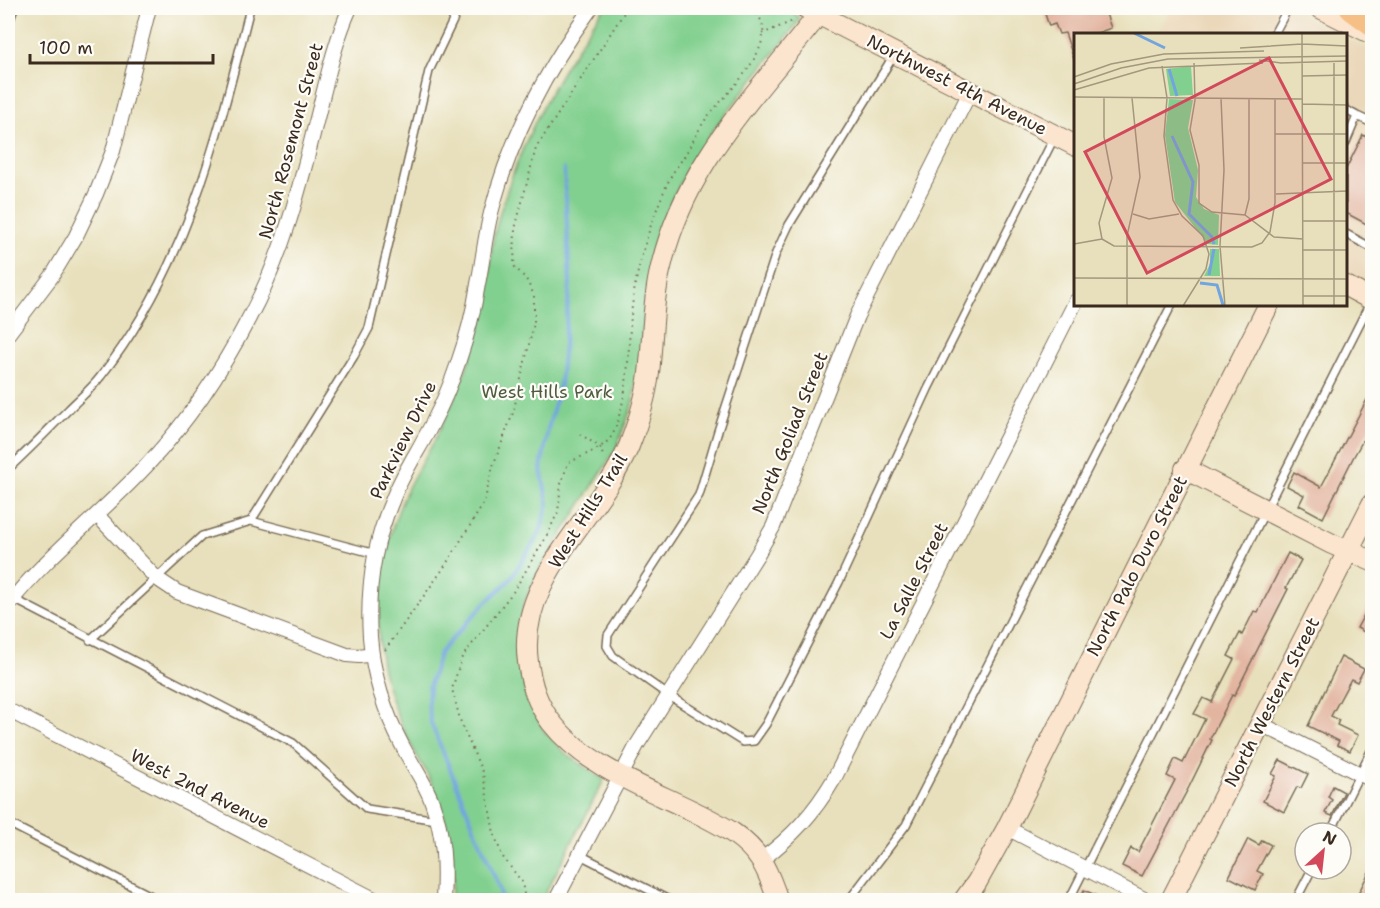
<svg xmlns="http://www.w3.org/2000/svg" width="1380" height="908" font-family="'Shantell Sans',sans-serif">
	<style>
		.built { fill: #ebd8ba }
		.green { fill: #82d08f; stroke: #5e7d56; stroke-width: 1.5 }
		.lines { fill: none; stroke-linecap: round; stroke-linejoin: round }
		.stream { stroke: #72a4dd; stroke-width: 4 }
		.building { fill: #e2b39f }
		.lane-casing { stroke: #786a55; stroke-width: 10 }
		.street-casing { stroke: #786a55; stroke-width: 16 }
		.secondary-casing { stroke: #786a55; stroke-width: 22 }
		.highway-casing { stroke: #786a55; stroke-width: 28 }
		.path { stroke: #786a55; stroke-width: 2; stroke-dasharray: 1.5 4.5; stroke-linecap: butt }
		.lane { stroke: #fff; stroke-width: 7 }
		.street { stroke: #fff; stroke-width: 14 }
		.secondary { stroke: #fbe5cf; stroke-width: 20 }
		.highway { stroke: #f5bf86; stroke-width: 26 }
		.labels { text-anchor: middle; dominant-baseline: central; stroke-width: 4.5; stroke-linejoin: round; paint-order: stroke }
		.street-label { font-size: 18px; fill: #3b2a1e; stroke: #fdfcf7 }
		.park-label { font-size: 18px; fill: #505c40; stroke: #fdfcf7 }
		.inset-river { fill: none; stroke: #72a4dd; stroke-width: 3 }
		.inset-road { fill: none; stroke: #a3977d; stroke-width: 1.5 }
		.view { fill: #d1495b; fill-opacity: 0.15; stroke: #d1495b; stroke-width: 3 }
		.inset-edge { fill: none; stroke: #3b2a1e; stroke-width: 3 }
	</style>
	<rect width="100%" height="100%" fill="#fdfcf7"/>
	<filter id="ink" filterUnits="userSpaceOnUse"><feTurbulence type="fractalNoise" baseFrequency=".0167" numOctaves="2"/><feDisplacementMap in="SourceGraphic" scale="12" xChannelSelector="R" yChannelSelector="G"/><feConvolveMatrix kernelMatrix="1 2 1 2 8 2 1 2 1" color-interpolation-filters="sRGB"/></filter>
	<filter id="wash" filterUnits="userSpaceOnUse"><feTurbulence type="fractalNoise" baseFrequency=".008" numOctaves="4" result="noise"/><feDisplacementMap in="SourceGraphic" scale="24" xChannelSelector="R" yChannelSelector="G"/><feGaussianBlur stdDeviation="1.35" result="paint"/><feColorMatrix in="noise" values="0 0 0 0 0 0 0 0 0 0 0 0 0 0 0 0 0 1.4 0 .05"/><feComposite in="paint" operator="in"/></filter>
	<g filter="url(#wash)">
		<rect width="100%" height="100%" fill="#e8e0bc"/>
		<path class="built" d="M1171,8H1287L1340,34H1158Z
			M1346,38L1372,51V287L1346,273Z"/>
		<path class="green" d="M604,8H786L799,17L797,24L716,126L687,169L663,220L652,255L638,374L631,409L615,451L539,570L524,603L518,639L529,702L544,731L564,752L604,780L542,900H451C457,863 450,828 436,793C430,776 419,761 412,746C396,717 384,684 380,651C374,595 384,542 406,492C413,476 423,461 432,445C447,417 460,388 470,358C477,338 483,317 487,297C491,277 490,256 494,235C514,152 554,77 604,8Z"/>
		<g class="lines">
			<path class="stream" d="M501,900L500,890L431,723L428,704L429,687L440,652L486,602L509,581L540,533L548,504L541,469L548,429L560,384L570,283L564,169"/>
		</g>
		<g id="blocks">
			<path class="building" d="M1043,8H1104L1111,28L1094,34H1076V59H1074L1065,33L1059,34L1055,24L1049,26Z
				M1363,135L1372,140V227L1346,213V169Z
				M1372,390V424L1353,458L1323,518L1299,505L1304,495L1287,486L1294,472L1321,487Z
				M1288,553L1301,560L1286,588L1288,589L1234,696L1232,695L1210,739L1212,740L1189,787L1142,876L1122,866L1131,848L1138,852L1175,780L1167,776L1175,759L1183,763L1205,719L1194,714L1203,698L1212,702L1234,659L1228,656L1240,633L1242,635L1254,611L1258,612Z
				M1372,600V621L1366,633L1357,628Z
				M1341,657L1364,669L1357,682L1351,679L1331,716L1339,720L1337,725L1358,735L1350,751L1337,745L1339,741L1308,726Z
				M1280,760L1308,774L1301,788L1297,787L1284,812L1263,801L1276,776L1272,774Z
				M1333,786L1344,792L1332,816L1325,813L1332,800L1328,797Z
				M1248,839L1259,845L1262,840L1271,845L1257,871L1263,874L1255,890L1229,877Z
				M1372,866V900H1355Z
				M1084,890L1106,900H1079Z"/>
		</g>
	</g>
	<g filter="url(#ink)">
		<use href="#blocks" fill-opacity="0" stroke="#786a55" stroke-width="1.5"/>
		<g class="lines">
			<g class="lane-casing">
				<path id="lane" d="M8,26L14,8
					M1274,34L1288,8
					M894,55L789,225L776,253L718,431L699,495L608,635L607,646L613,656L668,695L743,742L754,741L766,724L839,582L928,389L1054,138
					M1346,110L1357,116
					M1346,142L1357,116L1372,123
					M1346,234L1372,248
					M8,469C29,450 49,429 69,409C80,398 92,388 101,376C187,267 217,139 250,8
					M251,521L354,356L369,328L429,71L459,8
					M12,598L293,743L367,809L437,820
					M90,640L202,536L251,521L376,554
					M8,823L159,900
					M1330,833L1372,749
					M580,855L669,900
					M849,900L906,825L1172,304
					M1069,900L1370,303
					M1296,900L1312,869"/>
			</g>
			<g class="street-casing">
				<path id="street" d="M8,334L52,276L76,236L96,194L113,151L149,8
					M97,515L156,578L177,592L347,655L359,656L372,654
					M8,605C49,553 103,513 148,464C188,421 222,370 249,318C281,259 298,195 314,130C325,89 333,46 350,8
					M8,710L376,900
					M1261,724L1372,780
					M1007,828L1146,900
					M761,860C792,837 814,813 834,779L1076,301
					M443,900C445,866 444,835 432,802C425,782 412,765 403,747C385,713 373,674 370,637C367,591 374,543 392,501C402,474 419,450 432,424C442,405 451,384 458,363C467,337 474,310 478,284C483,260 485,236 491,213C510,138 546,70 591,8
					M556,900L637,745L757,555L773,527L857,316L970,92"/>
			</g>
			<g class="secondary-casing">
				<path id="secondary" d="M806,8L1076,146
					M1320,8L1372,34
					M1346,286L1372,300
					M1185,469L1332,544L1372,561
					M778,900C773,887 769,873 761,861C746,837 721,825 697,813C647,788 586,767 551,722C537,703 531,685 528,662C516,578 599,518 629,446C638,423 646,398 649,373C653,339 652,304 660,271C683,168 748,104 811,24L820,8
					M964,900L977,882L1007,828L1269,304
					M1171,900L1372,504"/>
			</g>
			<g class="highway-casing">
				<path id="highway" d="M1353,8L1372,22"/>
			</g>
			<path class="path" d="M762,34L793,21
				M580,434L600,447L604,458
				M385,650L443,569L484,503L493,466L513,413L534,323V295L526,279L514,266L515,229L536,148L627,8
				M525,900L522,882L502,856L494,833L483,774L461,723L452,689L462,657L513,592L545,539L558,512L561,484L568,463C581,456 603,449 611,437C615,431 617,424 619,416C631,378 627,339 633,299C639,257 652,217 670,178C674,170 680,163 685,155C693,142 699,128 708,116C726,94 792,34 749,8"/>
			<use href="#lane" class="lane"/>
			<use href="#street" class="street"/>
			<use href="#secondary" class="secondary"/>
			<use href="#highway" class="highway"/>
		</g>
	</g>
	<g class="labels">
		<g class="street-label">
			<text transform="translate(957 85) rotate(27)">Northwest 4th Avenue</text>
			<text transform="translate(291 141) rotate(-75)">North Rosemont Street</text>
			<text transform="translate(790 433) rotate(-68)">North Goliad Street</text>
			<text transform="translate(403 440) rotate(-64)">Parkview Drive</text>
			<text transform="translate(588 511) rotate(-58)">West Hills Trail</text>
			<text transform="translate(1137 566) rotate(-63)">North Palo Duro Street</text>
			<text transform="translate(914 581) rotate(-63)">La Salle Street</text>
			<text transform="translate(1272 702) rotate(-63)">North Western Street</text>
			<text transform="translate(200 789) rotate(27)">West 2nd Avenue</text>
		</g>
		<g class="park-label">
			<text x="547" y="392">West Hills Park</text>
		</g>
	</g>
	<g transform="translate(1074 33)">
		<rect width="273" height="273" fill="#e8e0bc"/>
		<path d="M117,33L119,62L96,63L92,36ZM95,66L119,67L114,95L124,137L122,164L130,176L145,182L144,212L134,211L101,169L91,102ZM136,216H145L146,243H130L136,231Z" fill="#82d08f"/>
		<path class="inset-river" d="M60,0L91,15M95,36L103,63M98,103L119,149L115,181L138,204L140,211M135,242L140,216M126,250L143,252L149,272"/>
		<path class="inset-road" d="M228,0L229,273M228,11L273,13M166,15L228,11M185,27L207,30M120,30L121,67L116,97L125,132V170L138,179L171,182L200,204L229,206M206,30L273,28M260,30V273M88,33L93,65L90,103L99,167L108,183L129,203L135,221L132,236L109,273M228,43L273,42M0,44L37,31L90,21L190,18M0,51L47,35L94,26L273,23M0,57L75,35L189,30M0,64L228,66M147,65L150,137L146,213L151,273M228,71L273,72M201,101H273M228,130H273M202,161L273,158M59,181L75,186L105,181M171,182L175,166V65M229,188H273M28,206L40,213L178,214L188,210L196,199L201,170V66M28,206L25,190L38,145L30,104V65M0,211L28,206M229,217H273M0,245L273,246M229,263H273M53,273V203L66,144L58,65"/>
		<path class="view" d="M195,25L257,146L73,240L11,119Z"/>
		<rect width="273" height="273" class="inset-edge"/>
	</g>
	<rect width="1380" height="908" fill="none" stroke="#fdfcf7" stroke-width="30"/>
	<g transform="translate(1323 851) rotate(27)"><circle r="28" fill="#fdfcf7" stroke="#afa8a0" stroke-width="1.5"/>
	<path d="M0-4.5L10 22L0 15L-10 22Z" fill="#d1495b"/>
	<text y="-9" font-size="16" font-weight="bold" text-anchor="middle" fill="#3b2a1e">N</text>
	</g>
	<path d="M30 54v9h183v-9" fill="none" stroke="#3b2a1e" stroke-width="3"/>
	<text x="39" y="54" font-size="18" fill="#3b2a1e" stroke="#fdfcf7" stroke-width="4.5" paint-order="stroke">100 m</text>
</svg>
